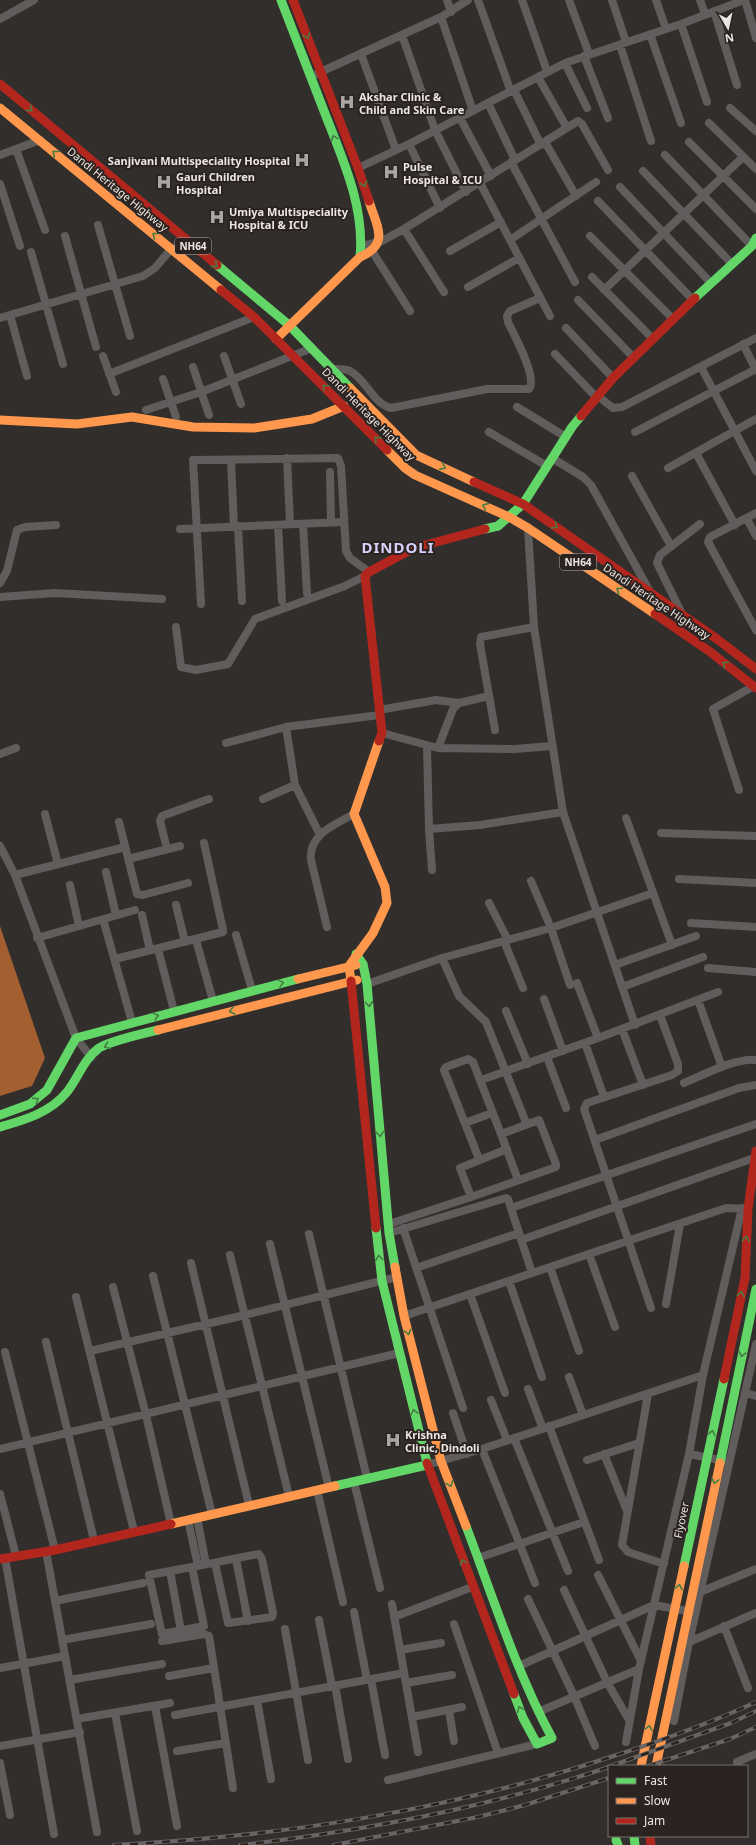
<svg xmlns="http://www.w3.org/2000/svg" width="756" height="1845" font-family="'Noto Sans',sans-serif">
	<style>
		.water { fill: #a45f31 }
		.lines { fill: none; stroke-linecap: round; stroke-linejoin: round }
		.street { stroke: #605d5c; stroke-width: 8 }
		.fast { stroke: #63d668; stroke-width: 9 }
		.slow { stroke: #ff974d; stroke-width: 9 }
		.jam { stroke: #b3261e; stroke-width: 9 }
		.rail-casing { stroke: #696564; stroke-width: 4 }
		.rail { stroke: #2a231f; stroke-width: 2.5; stroke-dasharray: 8; stroke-linecap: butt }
		.oneway { stroke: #467c44 }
		.labels { text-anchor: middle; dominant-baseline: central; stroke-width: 4; stroke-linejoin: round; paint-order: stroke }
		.shield { fill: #2a231f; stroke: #b1aca8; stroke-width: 1 }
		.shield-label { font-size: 10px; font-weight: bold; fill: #ebe6e3 }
		.poi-label { font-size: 11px; font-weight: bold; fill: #ebe6e3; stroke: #2a231f; text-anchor: start }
		.street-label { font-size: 11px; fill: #ebe6e3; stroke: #2a231f }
		.district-label { font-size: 15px; font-weight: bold; letter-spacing: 1px; fill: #d5cffa; stroke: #2a231f }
	</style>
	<rect width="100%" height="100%" fill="#322e2c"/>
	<path class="water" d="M0,926L45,1058L32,1086L0,1096Z"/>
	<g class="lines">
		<path class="street" d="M447,0L451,12
			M478,0L511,92
			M522,0L547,71
			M569,0L589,54
			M612,0L626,42
			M656,0L666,29
			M700,0L705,14
			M745,0L756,38
			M714,11L737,85
			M441,17L473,111
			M0,19L34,0
			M681,24L707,102
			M650,34L681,123
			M402,35L435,130L466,192
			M620,45L651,141
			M361,54L396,150
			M584,56L608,118
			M565,63L587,108
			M316,74L441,17L468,0
			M538,77L567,128
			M514,90L541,145
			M488,103L515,160
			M730,108L756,131
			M460,118L491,176
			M709,123L756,169
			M545,142L576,196
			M689,142L756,209
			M409,144L440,208
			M16,149L45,230
			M0,155L40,140
			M665,155L752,246
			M511,162L575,282
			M358,168L409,144L565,63L681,24L744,0
			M643,171L732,264
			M480,183L550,316
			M0,184L20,246
			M620,187L711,283
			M598,201L693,300
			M98,225L130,336
			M404,229L444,292
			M65,236L96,347
			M590,236L673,319
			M510,240L596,182
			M361,246L380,242L404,229L578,121L582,124L608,170
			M372,251L410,311
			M450,251L501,222
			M31,252L63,364
			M592,277L653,339
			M468,287L519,258
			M604,290L743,157
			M578,300L634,358
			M10,315L27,376
			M0,318L143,276L155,268L172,248
			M566,328L613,378
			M743,344L756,370
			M555,354L597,398
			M103,356L116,392
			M224,356L241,404
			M193,367L209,415
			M701,367L756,471
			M331,369C337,369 345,368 350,371C366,379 373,404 391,408L487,389H529C538,378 514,335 508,322L507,316L510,311L540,298
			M109,374L254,317
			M163,379L176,417
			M598,396L613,408L622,407L756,338
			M517,407L566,437
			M146,410L201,392L312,348
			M489,432L547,466
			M635,432L756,369
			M696,453L735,525
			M287,458L290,524
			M552,458L583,477L591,485L649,590
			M231,460L234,527
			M668,468L756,419
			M330,472L331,522
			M632,476L671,546
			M756,513L710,537L708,542L756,630
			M747,519L756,536
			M303,524L307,593
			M278,525L282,601
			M238,526L242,601
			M528,528L534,627L563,812L635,1025
			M180,529L344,522
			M0,583L7,571L17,530L25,527L56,525
			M0,597L55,593L162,599
			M201,604L193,460L338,458L341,466L346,551L350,558L369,572
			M682,614L657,563L660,555L700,524
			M176,627L181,667L196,670L228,664L255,619L345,586L365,576
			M379,710L436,700L459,703
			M286,727L295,785L320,835
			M495,730L480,644L481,637L534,627
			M382,733L438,748L515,749L552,746
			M226,743L286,727L379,715
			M427,746L429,829L432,870
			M438,748L453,709L459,703L489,696
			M0,754L16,748
			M739,790L713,709L754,686
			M263,799L295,785
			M45,814L58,864
			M626,818L672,945
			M119,822L137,894L143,895L188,883
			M429,829L480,825L563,812
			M661,833L756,836
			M0,846L15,875L76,1038L91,1057
			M167,849L160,821L162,816L209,799
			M128,859L180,846
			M106,872L116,915
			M15,875L125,847
			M679,879L756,883
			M531,881L551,928L570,985
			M70,885L79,926
			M489,903L508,940
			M176,905L185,942
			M142,915L150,950
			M103,919L132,1022
			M691,923L756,927
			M327,927L311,860C308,834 336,824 354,814
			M236,935L252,990
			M37,938L135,910
			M196,940L213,1001
			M504,941L523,988
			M158,949L174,1011
			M442,958L459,996L486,1022L525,1120
			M115,959L223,932V930L204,843
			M615,965L696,936
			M708,968L756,972
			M577,983L598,1038
			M367,984L442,958L551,928L653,893
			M622,987L703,957
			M544,999L563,1051
			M698,1000L722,1067
			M506,1011L528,1064
			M622,1029L643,1085
			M585,1043L604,1097
			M547,1057L566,1108
			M484,1079L598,1038L718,992
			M684,1083C703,1075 735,1058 756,1060
			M465,1123L492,1113
			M501,1134L518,1180
			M595,1140L739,1088L756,1085
			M471,1197L460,1168L507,1149
			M511,1208L756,1124
			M389,1224L471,1197L556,1167V1164L539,1120L501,1134L473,1062L468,1059L446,1067L444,1070L479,1159
			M403,1228L463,1408
			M389,1233L506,1198L508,1199L532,1273
			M309,1234L367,1478
			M521,1240L754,1158
			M270,1244L329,1488
			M589,1254L615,1327
			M230,1255L289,1496
			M191,1263L249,1505
			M550,1267L579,1351
			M416,1268L519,1233
			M153,1276L212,1514
			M509,1281L542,1377
			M113,1287L146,1415L171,1524
			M470,1294L505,1393
			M76,1297L134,1531
			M666,1304L680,1224
			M651,1308L584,1109L587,1103L672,1075L678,1071V1064L660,1015
			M404,1316L726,1208L747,1209
			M46,1342L94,1540
			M90,1351L245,1315L397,1277
			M5,1352L55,1550
			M569,1377L583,1415
			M528,1389L543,1429
			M745,1393L756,1396
			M648,1394L622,1545L628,1552L664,1564
			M491,1400L507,1440
			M453,1413L467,1454
			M549,1426L599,1560
			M514,1438L568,1571
			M0,1449L399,1353
			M482,1449L535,1583
			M604,1454L627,1511
			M689,1454L725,1461
			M587,1460L639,1443
			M427,1465L482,1449L703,1375
			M354,1482L380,1588
			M317,1490L343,1602
			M0,1494L16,1556
			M197,1518L206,1564
			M188,1520L198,1566
			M46,1551L97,1832
			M5,1558L54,1834
			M478,1558L584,1522
			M236,1559L248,1621
			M192,1567L204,1626L162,1634L149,1575L192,1567C214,1563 236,1558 259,1554L262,1559L273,1613L272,1617L228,1623L215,1563
			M170,1571L181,1631
			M598,1575L641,1661
			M564,1590L607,1682L629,1720
			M700,1592L756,1569
			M528,1599L574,1696L595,1746
			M55,1601L143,1583
			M392,1604L418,1752
			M354,1612L367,1680
			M394,1617L472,1587
			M319,1620L332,1686
			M454,1624L498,1753
			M724,1626L748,1688
			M285,1629L308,1760
			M62,1640L151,1624
			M162,1641L204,1634L209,1636L233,1788
			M689,1642L756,1344
			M400,1650L441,1643
			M519,1666L654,1605L693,1612
			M0,1668L65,1656
			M169,1676L214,1668
			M371,1679L385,1755
			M70,1680L162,1664
			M406,1683L452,1675
			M335,1685L348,1759
			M257,1700L271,1779
			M155,1706L177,1826
			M449,1710L454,1741
			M538,1712L639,1669
			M115,1713L137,1831
			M175,1715L404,1673
			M412,1717L462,1707
			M77,1719L170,1703
			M674,1721L689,1642L756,1613
			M626,1742L639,1669L689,1454L703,1375L742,1208
			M0,1746L80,1732
			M177,1751L226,1743
			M737,1762L756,1754
			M0,1763L10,1815
			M388,1780L537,1744"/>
		<path class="fast" d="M281,0C295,37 310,74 324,111C342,158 365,206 360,257
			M217,265L289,325L350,388
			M695,298L752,246L756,238
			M485,529L498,526L523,504L572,427L581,416
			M356,954L363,964L367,984L389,1233L395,1267
			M0,1115L30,1104L47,1090L76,1038L298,979
			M0,1127C24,1120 50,1113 67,1092C78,1078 84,1059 99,1048C109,1042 145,1033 158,1030
			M376,1228L382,1281L427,1463
			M720,1463L756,1289
			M335,1486L427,1465
			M466,1526C493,1597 516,1671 552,1738L537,1744L523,1718L514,1694
			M684,1566L724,1379
			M634,1836L635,1845
			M616,1840L618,1845"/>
		<path class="slow" d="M0,108L221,290
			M276,339L360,257C391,244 376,225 369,201
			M350,388L416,455L474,482
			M0,420L77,424L132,417L193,427L254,428L312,419L344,406
			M387,450L405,468L415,475L509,517L528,528L655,614
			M298,979L356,965
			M351,981L349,966L373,933L387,903L385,887L354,814L379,741
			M158,1030L357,980
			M395,1267L404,1316L441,1461L466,1526
			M171,1524L335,1486
			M641,1766L684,1566
			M656,1766L720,1463"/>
		<path class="jam" d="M293,0L358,168L369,201
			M0,84L217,265
			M221,290L254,317L387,450
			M581,416L613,378L695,298
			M474,482L523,504L717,639L756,669
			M655,614L709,651L756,688
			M379,741L382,733L365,576L369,572L414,548L485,529
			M351,981L376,1228
			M724,1379L745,1278L748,1209L756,1151
			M427,1463L514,1694
			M0,1559L55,1550L171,1524
			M650,1836L651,1845"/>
		<g class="rail-casing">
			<path id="rail" d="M611,1766L731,1723L756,1711
				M648,1766L730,1739L756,1727
				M114,1845C290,1836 456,1809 623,1753C668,1738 713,1722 756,1702
				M240,1845C365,1831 490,1807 609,1767
				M334,1845L478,1817L525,1805L609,1778"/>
		</g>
		<use href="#rail" class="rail"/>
	</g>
	<defs><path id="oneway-chevron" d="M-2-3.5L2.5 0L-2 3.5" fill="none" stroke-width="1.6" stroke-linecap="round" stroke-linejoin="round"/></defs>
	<g class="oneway">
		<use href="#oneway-chevron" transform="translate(307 36) rotate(69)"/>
		<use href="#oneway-chevron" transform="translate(30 109) rotate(40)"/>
		<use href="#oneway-chevron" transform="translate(334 138) rotate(-111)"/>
		<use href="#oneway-chevron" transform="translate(55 153) rotate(-141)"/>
		<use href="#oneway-chevron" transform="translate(364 184) rotate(71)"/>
		<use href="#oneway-chevron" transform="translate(155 235) rotate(-141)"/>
		<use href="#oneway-chevron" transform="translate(215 265) rotate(40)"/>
		<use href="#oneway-chevron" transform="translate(325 387) rotate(-135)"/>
		<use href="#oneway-chevron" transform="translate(377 439) rotate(-135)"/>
		<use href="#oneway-chevron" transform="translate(443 467) rotate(24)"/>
		<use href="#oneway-chevron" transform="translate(485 506) rotate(-156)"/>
		<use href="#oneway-chevron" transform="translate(555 526) rotate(35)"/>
		<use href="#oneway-chevron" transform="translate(619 590) rotate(-146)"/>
		<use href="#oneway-chevron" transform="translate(725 664) rotate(-142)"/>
		<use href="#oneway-chevron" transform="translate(281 983) rotate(-14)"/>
		<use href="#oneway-chevron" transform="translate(369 1004) rotate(85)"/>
		<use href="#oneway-chevron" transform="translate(232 1011) rotate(166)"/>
		<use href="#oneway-chevron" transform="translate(156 1016) rotate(-16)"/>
		<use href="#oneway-chevron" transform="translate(107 1046) rotate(159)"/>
		<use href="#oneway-chevron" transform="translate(36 1100) rotate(-33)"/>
		<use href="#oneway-chevron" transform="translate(380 1134) rotate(85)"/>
		<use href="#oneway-chevron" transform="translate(746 1239) rotate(-87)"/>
		<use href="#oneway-chevron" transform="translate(379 1258) rotate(-97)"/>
		<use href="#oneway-chevron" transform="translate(741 1294) rotate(-79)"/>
		<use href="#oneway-chevron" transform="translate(408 1332) rotate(76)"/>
		<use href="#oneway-chevron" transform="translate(742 1354) rotate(102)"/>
		<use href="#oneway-chevron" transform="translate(414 1412) rotate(-104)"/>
		<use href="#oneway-chevron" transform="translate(712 1433) rotate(-78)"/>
		<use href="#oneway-chevron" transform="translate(715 1481) rotate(102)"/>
		<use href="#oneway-chevron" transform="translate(450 1484) rotate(69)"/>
		<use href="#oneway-chevron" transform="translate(463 1562) rotate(-110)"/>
		<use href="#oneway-chevron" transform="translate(679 1587) rotate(-78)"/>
		<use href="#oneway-chevron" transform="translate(520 1709) rotate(-112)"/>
		<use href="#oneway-chevron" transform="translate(649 1728) rotate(-78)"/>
	</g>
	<defs>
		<g id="hospital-bare" transform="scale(1.2)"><path d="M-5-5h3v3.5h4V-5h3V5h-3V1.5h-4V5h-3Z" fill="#aaa6a3" stroke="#2a231f" stroke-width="2.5" paint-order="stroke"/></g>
	</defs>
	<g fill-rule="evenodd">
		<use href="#hospital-bare" x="347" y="102"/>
		<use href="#hospital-bare" x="302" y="160"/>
		<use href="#hospital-bare" x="391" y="172"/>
		<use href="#hospital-bare" x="164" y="182"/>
		<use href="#hospital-bare" x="217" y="217"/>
		<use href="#hospital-bare" x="393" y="1440"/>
	</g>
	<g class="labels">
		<g class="shield">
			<rect x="175" y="238" width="36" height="16" rx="3"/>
			<rect x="560" y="554" width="36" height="16" rx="3"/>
		</g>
		<g class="shield-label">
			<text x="193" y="246">NH64</text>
			<text x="578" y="562">NH64</text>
		</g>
		<g class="poi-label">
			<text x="359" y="96">Akshar Clinic &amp;<tspan x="359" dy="13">Child and Skin Care</tspan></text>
			<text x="290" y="160" text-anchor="end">Sanjivani Multispeciality Hospital</text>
			<text x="403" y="166">Pulse<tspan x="403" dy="13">Hospital &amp; ICU</tspan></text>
			<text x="176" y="176">Gauri Children<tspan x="176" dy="13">Hospital</tspan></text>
			<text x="229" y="211">Umiya Multispeciality<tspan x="229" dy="13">Hospital &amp; ICU</tspan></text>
			<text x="405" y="1434">Krishna<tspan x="405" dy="13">Clinic, Dindoli</tspan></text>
		</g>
		<g class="street-label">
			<text transform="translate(118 189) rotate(39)">Dandi Heritage Highway</text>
			<text transform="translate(369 414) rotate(45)">Dandi Heritage Highway</text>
			<text transform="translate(657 601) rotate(34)">Dandi Heritage Highway</text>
			<text transform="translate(681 1520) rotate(-78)">Flyover</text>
		</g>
		<g class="district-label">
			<text x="398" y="547">DINDOLI</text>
		</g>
	</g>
	<rect x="608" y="1765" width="140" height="72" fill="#2a231f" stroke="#77716d"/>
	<rect x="616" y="1778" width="20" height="6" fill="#63d668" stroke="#77716d"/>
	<text x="644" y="1785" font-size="12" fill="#ebe6e3">Fast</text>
	<rect x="616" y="1798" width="20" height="6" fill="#ff974d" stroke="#77716d"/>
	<text x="644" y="1805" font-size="12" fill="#ebe6e3">Slow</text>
	<rect x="616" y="1818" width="20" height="6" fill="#b3261e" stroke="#77716d"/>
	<text x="644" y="1825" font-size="12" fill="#ebe6e3">Jam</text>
	<g transform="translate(728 28) rotate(171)" stroke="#2a231f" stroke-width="3" paint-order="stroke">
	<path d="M0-3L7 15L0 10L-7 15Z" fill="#ebe6e3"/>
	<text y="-6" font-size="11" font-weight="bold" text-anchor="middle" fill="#ebe6e3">N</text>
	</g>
</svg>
